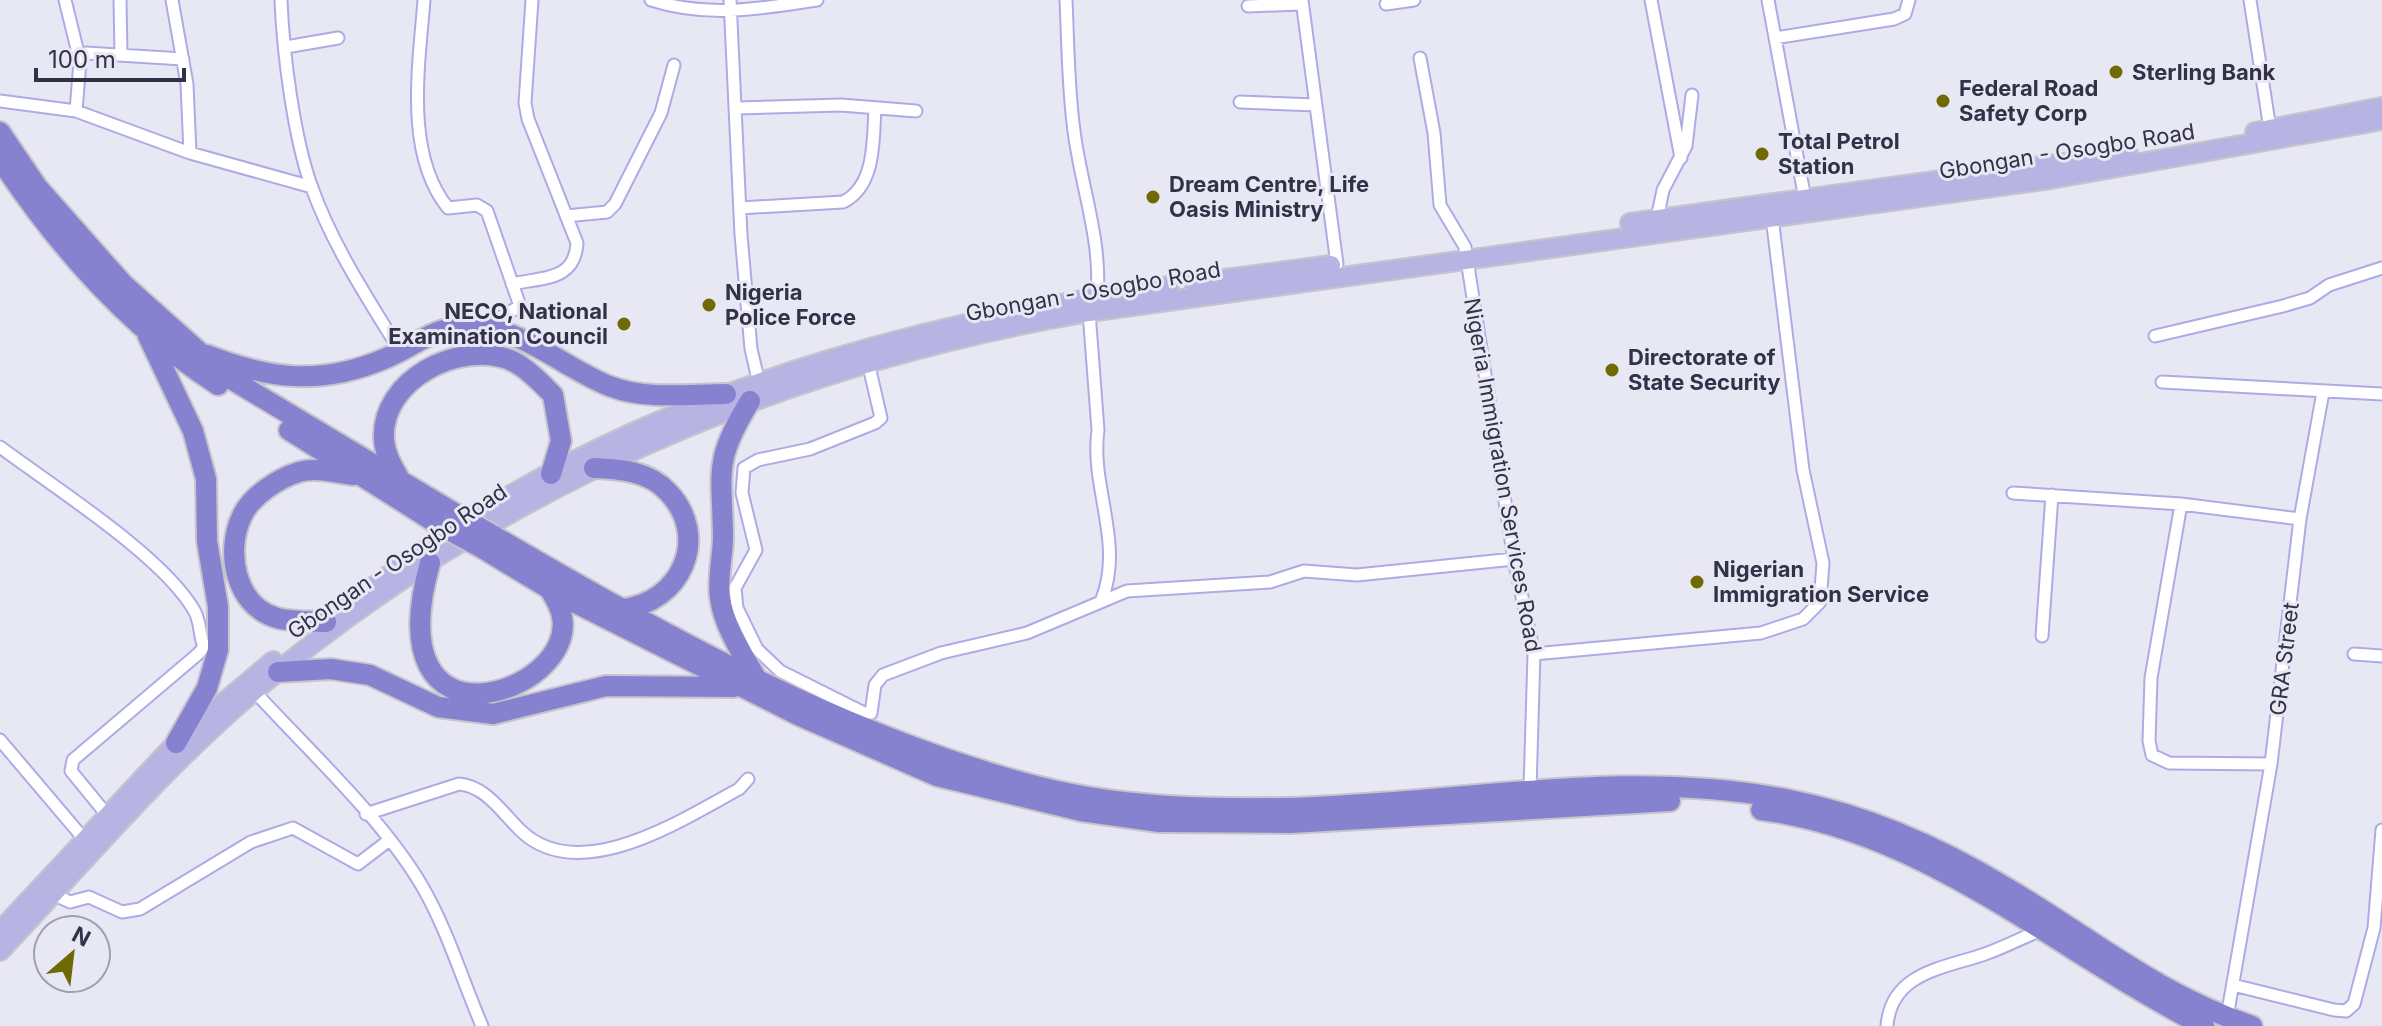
<svg xmlns="http://www.w3.org/2000/svg" width="2382" height="1026" font-family="Inter,sans-serif">
	<style>
		.lines { fill: none; stroke-linecap: round; stroke-linejoin: round }
		.street-casing { stroke: #adabe5; stroke-width: 15 }
		.primary-casing { stroke: #c6c5cc; stroke-width: 22 }
		.highway-casing { stroke: #c6c5cc; stroke-width: 24 }
		.street { stroke: #fff; stroke-width: 11 }
		.primary { stroke: #b7b4e3; stroke-width: 18 }
		.highway { stroke: #8782d0; stroke-width: 20 }
		.highway-bridge-casing { stroke: #c6c5cc; stroke-width: 24; stroke-linecap: butt }
		.highway-bridge { stroke: #8782d0; stroke-width: 20 }
		.poi-dot { fill: #6f6a03; stroke: #e8e8f4; stroke-width: 3 }
		.labels { text-anchor: middle; dominant-baseline: central; stroke-width: 6; stroke-linejoin: round; paint-order: stroke }
		.poi-label { font-size: 22px; font-weight: bold; fill: #323148; stroke: #e8e8f4; text-anchor: start }
		.street-label { font-size: 22px; fill: #323148; stroke: #e8e8f4 }
	</style>
	<rect width="100%" height="100%" fill="#e8e8f4"/>
	<g class="lines">
		<g class="street-casing">
			<path id="street" d="M65,0L80,61
				M120,0L121,53
				M172,0L187,84L190,153
				M281,0C283,53 294,139 312,188C333,246 368,299 400,351
				M424,0C419,65 404,154 448,208L477,205L487,211L520,306L486,326
				M651,0C707,18 760,9 817,0
				M730,0L741,235L751,349L759,383
				M1066,0C1068,43 1068,88 1074,131C1081,187 1102,240 1097,297
				M1302,0L1337,264
				M1651,0L1681,158
				M1768,0L1805,199
				M2250,0L2270,129
				M1386,4L1414,0
				M1248,6L1301,4
				M1775,38L1894,19L1905,14L1909,0
				M286,47L338,38
				M1420,58L1434,133L1440,205L1465,247L1514,559L1534,654L1530,789
				M0,101L76,111L190,153L312,187
				M1240,102L1316,105
				M737,108L841,105L916,111
				M76,111L80,61L86,53L183,59
				M740,208L843,202C876,186 873,139 875,108
				M566,216L607,212L615,204L661,113L674,65
				M1657,219L1663,190L1686,146L1692,95
				M512,284C543,277 575,281 577,243L528,119L525,103L532,0
				M1089,312L1098,430C1090,487 1124,542 1102,599
				M2155,336L2283,306L2310,298L2329,285L2382,268
				M868,362L881,418L875,423L810,449L758,460L744,468L742,493L756,550L735,588L737,608L757,649L780,671L864,713H871L875,685L883,675L941,653L1027,633L1127,591L1270,582L1304,571L1357,575L1514,559
				M2162,382L2382,394
				M0,447C52,486 165,557 195,612C201,624 199,635 204,647L198,654L73,760L71,771L107,815
				M2013,493L2181,504L2300,519
				M2181,504L2151,678L2149,741L2152,755L2169,763L2271,764
				M2042,636L2052,495
				M1534,654L1761,633L1803,619L1820,602L1823,563L1803,470L1772,217
				M2354,654L2382,656
				M254,691C308,750 382,818 422,886C447,929 462,979 482,1026
				M0,740L84,839
				M366,814L459,784C485,786 501,811 520,830C579,888 683,819 739,789L748,779
				M53,894L70,902L89,897L122,912L140,909L251,842L293,828L358,864L388,841
				M2233,985L2334,1010L2346,1011L2354,1004L2374,928L2382,830
				M2227,1017L2271,764L2300,519L2323,392
				M1887,1026C1891,972 1945,968 1985,954C2005,947 2024,937 2043,929"/>
		</g>
		<g class="primary-casing">
			<path id="primary" d="M2255,132L2382,107
				M1630,223L2128,154
				M1194,283L1331,265
				M352,603C400,566 450,530 502,500C705,381 938,320 1169,286
				M0,931L176,743L273,661
				M0,951C83,863 161,770 254,691C494,488 779,365 1089,312L2051,179L2382,120"/>
		</g>
		<g class="highway-casing">
			<path id="highway" d="M0,132L38,188L123,284L226,376L456,514
				M0,159C58,247 130,328 218,385
				M148,336L193,431L206,479L207,541L218,607V650L207,688L176,743
				M207,355C269,379 320,386 384,359C425,342 430,325 479,327C522,329 571,372 612,387C647,400 690,394 726,394
				M750,401C713,462 722,469 723,536C723,557 717,577 720,598C724,626 741,652 755,676
				M289,430L441,526
				M594,468C620,469 649,471 668,492C711,537 681,603 622,609
				M400,480C393,467 385,455 384,440C380,380 459,340 510,360C526,367 541,383 553,395L561,441L551,474
				M494,536C664,636 848,738 1040,787C1118,807 1203,809 1283,808C1452,805 1622,766 1790,800C1867,815 1941,848 2007,888C2093,939 2155,993 2252,1026
				M482,548L558,594L798,715L937,776L1081,811L1159,822L1291,823L1670,801
				M430,563C374,763 577,693 562,617C561,608 555,598 550,590
				M326,622C311,621 292,622 277,618C235,606 225,551 242,516C251,496 279,478 299,472C316,467 337,473 354,475
				M278,672L331,669L370,675L438,707L493,714L606,686L734,687
				M1761,810C1930,832 2058,952 2204,1026"/>
		</g>
		<use href="#street" class="street"/>
		<use href="#primary" class="primary"/>
		<use href="#highway" class="highway"/>
		<g class="highway-bridge-casing">
			<path id="highway-bridge" d="M456,514L494,536
				M441,526L482,548"/>
		</g>
		<use href="#highway-bridge" class="highway-bridge"/>
	</g>
	<g class="poi-dot">
		<circle cx="2116" cy="72" r="8"/>
		<circle cx="1943" cy="101" r="8"/>
		<circle cx="1762" cy="154" r="8"/>
		<circle cx="1153" cy="197" r="8"/>
		<circle cx="709" cy="305" r="8"/>
		<circle cx="624" cy="324" r="8"/>
		<circle cx="1612" cy="370" r="8"/>
		<circle cx="1697" cy="582" r="8"/>
	</g>
	<g class="labels">
		<g class="poi-label">
			<text x="2132" y="72">Sterling Bank</text>
			<text x="1959" y="88">Federal Road<tspan x="1959" dy="25">Safety Corp</tspan></text>
			<text x="1778" y="141">Total Petrol<tspan x="1778" dy="25">Station</tspan></text>
			<text x="1169" y="184">Dream Centre, Life<tspan x="1169" dy="25">Oasis Ministry</tspan></text>
			<text x="725" y="292">Nigeria<tspan x="725" dy="25">Police Force</tspan></text>
			<text x="608" y="311" text-anchor="end">NECO, National<tspan x="608" dy="25">Examination Council</tspan></text>
			<text x="1628" y="357">Directorate of<tspan x="1628" dy="25">State Security</tspan></text>
			<text x="1713" y="569">Nigerian<tspan x="1713" dy="25">Immigration Service</tspan></text>
		</g>
		<g class="street-label">
			<text transform="translate(2067 151) rotate(-9)">Gbongan - Osogbo Road</text>
			<text transform="translate(1093 291) rotate(-10)">Gbongan - Osogbo Road</text>
			<text transform="translate(1503 475) rotate(80)">Nigeria Immigration Services Road</text>
			<text transform="translate(397 561) rotate(-34)">Gbongan - Osogbo Road</text>
			<text transform="translate(2284 659) rotate(-83)">GRA Street</text>
		</g>
	</g>
	<g transform="translate(72 954) rotate(28)"><circle r="38" fill="#e8e8f4" stroke="#9f9faf" stroke-width="2"/>
	<path d="M0-6L14 30L0 20L-14 30Z" fill="#6f6a03"/>
	<text y="-12" font-size="22" font-weight="bold" text-anchor="middle" fill="#323148">N</text>
	</g>
	<path d="M36 68v12h148v-12" fill="none" stroke="#323148" stroke-width="4"/>
	<text x="48" y="68" font-size="24" fill="#323148" stroke="#e8e8f4" stroke-width="6" paint-order="stroke">100 m</text>
</svg>
